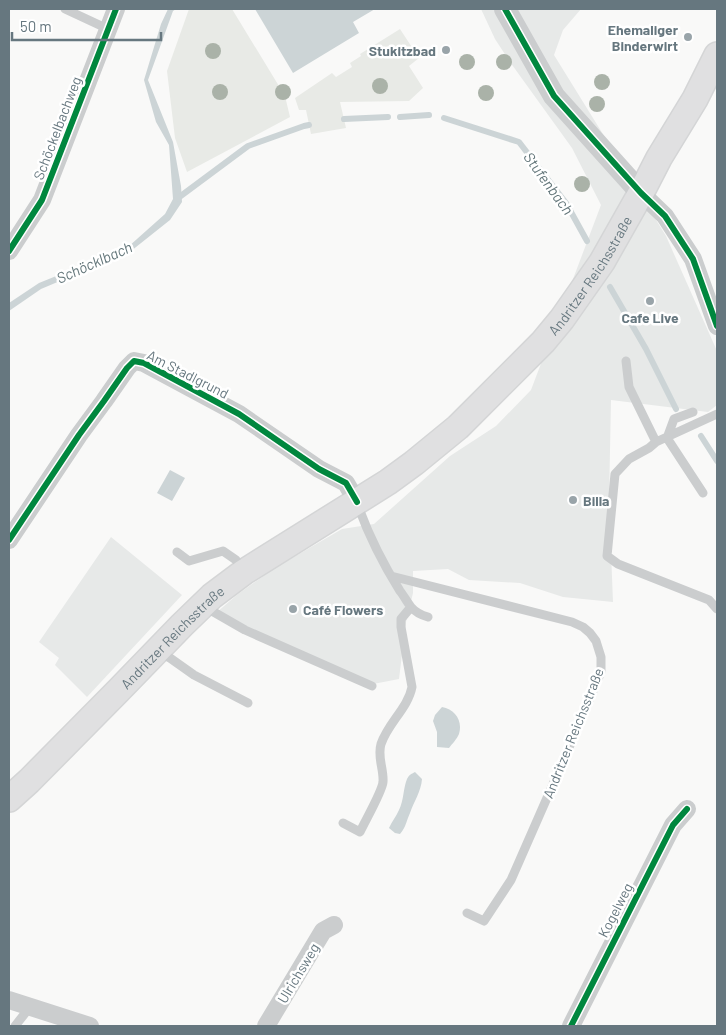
<svg xmlns="http://www.w3.org/2000/svg" width="726" height="1035" font-family="Barlow,sans-serif">
	<style>
		.built { fill: #e7e9e8 }
		.green { fill: #e8eae6 }
		.water { fill: #ccd4d6 }
		.lines { fill: none; stroke-linecap: round; stroke-linejoin: round }
		.stream { stroke: #ccd4d6; stroke-width: 6 }
		.secondary-casing { stroke: #d4d5d6; stroke-width: 28 }
		.service { stroke: #cbcdce; stroke-width: 9 }
		.minor { stroke: #cbcdce; stroke-width: 18 }
		.tertiary { stroke: #cbcdce; stroke-width: 22 }
		.secondary { stroke: #e0e0e1; stroke-width: 25 }
		.cycleway-casing { stroke: #fff; stroke-width: 9 }
		.cycleway { stroke: #00873e; stroke-width: 6 }
		.tree { fill: #aab2a8 }
		.poi-dot { fill: #99a4a9; stroke: #fff; stroke-width: 2 }
		.labels { text-anchor: middle; dominant-baseline: central; stroke-width: 5; stroke-linejoin: round; paint-order: stroke }
		.poi-label { font-size: 14px; font-weight: bold; fill: #66777f; stroke: #fff; text-anchor: end }
		.street-label { font-size: 14px; fill: #66777f; stroke: #fff }
		.water-label { font-size: 15px; font-style: italic; fill: #627579; stroke: #fff }
	</style>
	<rect width="100%" height="100%" fill="#f9f9f8"/>
	<path class="built" d="M481,9H581L563,30L554,55L666,236L717,351V405L708,412L611,400L609,501L613,602L563,597L520,583L469,580L448,569L413,571V593L406,622L399,679L368,685L216,613L238,594L275,568L342,529L374,524L450,456L496,426L531,390L601,205L572,148L510,62L495,39Z
		M111,537L182,595L87,697L55,665L59,658L39,642Z"/>
	<path class="green" d="M189,9H232L285,96L290,117L187,172L175,138L167,71Z
		M400,29L419,58L409,66L423,88L409,101L340,102L346,128L311,134L306,110H299L295,98L332,73L336,77L352,67L350,63L361,56L360,54Z"/>
	<path class="water" d="M168,9H176L173,11L148,80L173,142L181,186L182,202L170,220L131,251L41,289L9,311V303L39,283L128,247L165,214L173,199L169,145L156,122L144,80L161,24Z
		M255,9H375L353,22L359,33L293,73Z
		M170,470L185,478L172,501L157,493Z
		M442,707C455,709 463,721 459,734C457,739 452,744 449,748L437,747V732L433,721L435,715Z
		M415,772L422,779C421,792 414,801 410,813C406,822 406,827 400,834L395,833L389,828C392,821 396,817 399,810C404,800 403,789 407,779C409,775 411,774 415,772Z"/>
	<g class="lines">
		<path class="stream" d="M400,117L429,115
			M444,118L519,142L566,203L587,241
			M344,119L388,117
			M178,198L248,146L304,126L309,125
			M610,287L646,349L676,409
			M701,436L717,461"/>
		<g class="secondary-casing">
			<g id="secondary">
				<path id="s1" d="M9,799L29,781L118,691L182,625L212,596L244,572L388,482L414,463L458,427L543,342L562,319L602,262L641,193L659,158L695,99L717,55"/>
			</g>
		</g>
		<path class="service" d="M65,9L108,29
			M626,361L629,387L656,442
			M693,412L674,419L667,438L703,493
			M717,414L656,442L649,448L629,459L615,474L607,556L618,564L709,600L717,609
			M357,503C368,534 383,564 400,591C404,596 407,602 411,607C416,613 421,615 428,617
			M177,552L189,561L223,551L236,560L243,570
			M391,576L572,622L583,627L590,633L596,641L601,657V672L568,750L511,880L484,921L467,913
			M205,607L245,630L372,686
			M158,651L170,658L194,675L248,703
			M343,823L360,832C365,821 382,792 383,782C384,769 377,757 381,744C388,723 408,708 412,687L401,627V619L411,607
			M15,1026L30,1007"/>
		<path class="minor" d="M641,193L665,216L693,259L717,326
			M9,251L42,200L116,9
			M9,540L79,435L104,401L127,368L134,361L144,363L239,414L319,469L346,483L357,502
			M9,1000L90,1026
			M266,1026L323,931L334,925
			M571,1026L673,825L687,809"/>
		<path class="tertiary" d="M505,9L554,96L641,193"/>
		<use href="#secondary" class="secondary"/>
		<g class="cycleway-casing">
			<path id="cycleway" d="M505,9L554,96L641,193L665,216L693,259L717,326
				M9,251L42,200L116,9
				M9,540L79,435L104,401L127,368L134,361L144,363L239,414L319,469L346,483L357,502
				M571,1026L673,825L687,809"/>
		</g>
		<use href="#cycleway" class="cycleway"/>
	</g>
	<g class="tree">
		<circle cx="213" cy="51" r="8"/>
		<circle cx="467" cy="62" r="8"/>
		<circle cx="504" cy="62" r="8"/>
		<circle cx="602" cy="82" r="8"/>
		<circle cx="380" cy="86" r="8"/>
		<circle cx="220" cy="92" r="8"/>
		<circle cx="283" cy="92" r="8"/>
		<circle cx="486" cy="93" r="8"/>
		<circle cx="597" cy="104" r="8"/>
		<circle cx="582" cy="184" r="8"/>
	</g>
	<g class="poi-dot">
		<circle cx="688" cy="37" r="5"/>
		<circle cx="446" cy="50" r="5"/>
		<circle cx="650" cy="301" r="5"/>
		<circle cx="573" cy="500" r="5"/>
		<circle cx="293" cy="609" r="5"/>
	</g>
	<g class="labels">
		<g class="poi-label">
			<text x="678" y="29">Ehemaliger<tspan x="678" dy="16">Binderwirt</tspan></text>
			<text x="436" y="50">Stukitzbad</text>
			<text x="650" y="317" text-anchor="middle">Cafe Live</text>
			<text x="583" y="500" text-anchor="start">Billa</text>
			<text x="303" y="609" text-anchor="start">Café Flowers</text>
		</g>
		<g class="street-label">
			<text transform="translate(57 128) rotate(-69)">Schöckelbachweg</text>
			<text stroke="none"><textPath href="#s1" startOffset="788">Andritzer Reichsstraße</textPath></text>
			<text transform="translate(188 374) rotate(27)">Am Stadlgrund</text>
			<text stroke="none"><textPath href="#s1" startOffset="230">Andritzer Reichsstraße</textPath></text>
			<text transform="translate(573 733) rotate(-68)">Andritzer Reichsstraße</text>
			<text transform="translate(615 910) rotate(-63)">Kogelweg</text>
			<text transform="translate(298 973) rotate(-59)">Ulrichsweg</text>
		</g>
		<g class="water-label">
			<text transform="translate(549 183) rotate(54)">Stufenbach</text>
			<text transform="translate(94 262) rotate(-24)">Schöcklbach</text>
		</g>
	</g>
	<rect width="726" height="1035" fill="none" stroke="#66777f" stroke-width="20"/>
	<path d="M12 32v8h149v-8" fill="none" stroke="#66777f" stroke-width="2.5"/>
	<text x="20" y="32" font-size="15" fill="#66777f" stroke="#ffffff" stroke-width="4" paint-order="stroke">50 m</text>
</svg>
